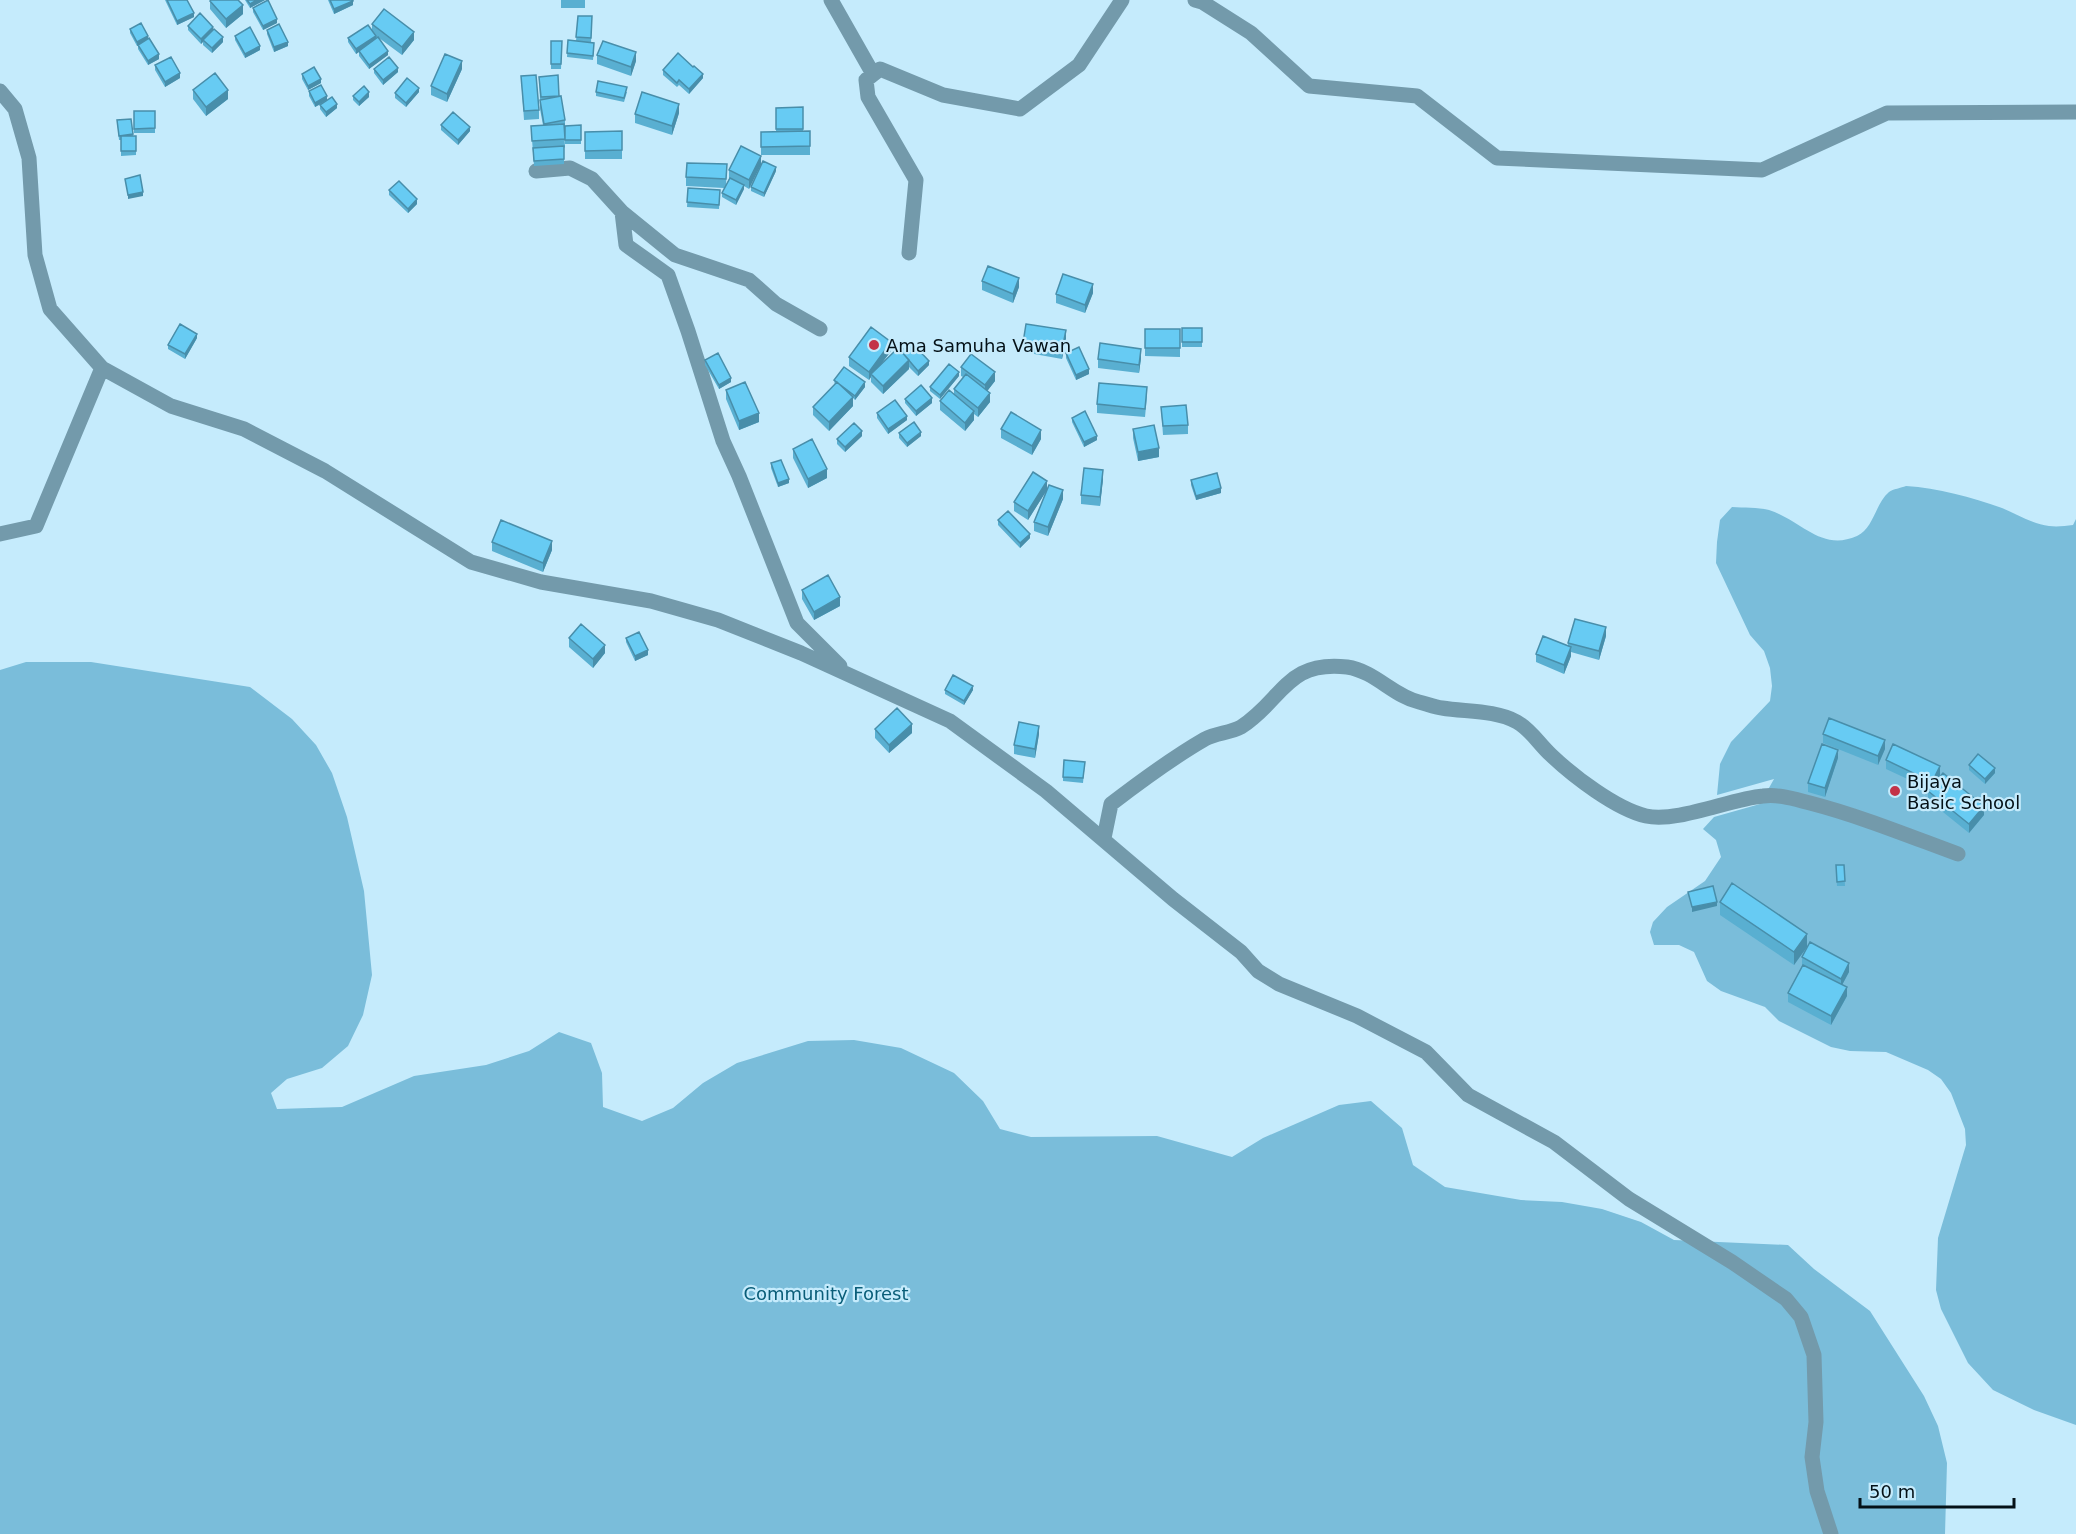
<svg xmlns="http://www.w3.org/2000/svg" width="2076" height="1534" font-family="'DejaVu Sans',sans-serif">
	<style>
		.green { fill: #7abdda }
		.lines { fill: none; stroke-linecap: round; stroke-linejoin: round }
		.minor { stroke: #739aab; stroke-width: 15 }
		.wall { fill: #59afd1 }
		.shaded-wall { fill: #488eaa }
		.building { fill: #67cbf3; stroke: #488eaa; stroke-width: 1.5 }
		.poi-dot { fill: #c33248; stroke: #c5ebfc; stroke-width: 2 }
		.labels { text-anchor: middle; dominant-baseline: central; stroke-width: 4.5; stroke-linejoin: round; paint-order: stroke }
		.poi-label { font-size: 18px; fill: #041117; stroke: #c5ebfc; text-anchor: start }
		.park-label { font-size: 18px; fill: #095d78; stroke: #c5ebfc }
	</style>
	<rect width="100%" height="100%" fill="#c5ebfc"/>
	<path class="green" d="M1906,486C1938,488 1971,497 2002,508C2017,514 2032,524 2049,526C2057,527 2065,526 2073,525L2076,519V1425L2034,1410L1993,1390L1968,1363L1941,1309L1936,1290L1938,1238L1966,1145L1965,1129L1951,1093L1941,1079L1928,1070L1886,1052L1850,1051L1831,1047L1779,1021L1765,1007L1721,991L1707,981L1694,952L1679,945H1654L1650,932L1653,922L1667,907L1705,881L1721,857L1716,840L1703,829L1714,817L1760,804L1774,779L1717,795L1720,764L1731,742L1770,701L1772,686L1770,668L1764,651L1750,635L1716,563L1717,542L1720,520L1732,507C1744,508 1757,507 1769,510C1801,520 1821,552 1857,536C1874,528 1875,504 1889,492C1893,489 1901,488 1906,486Z
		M26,662H91L250,687L292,719L316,745L332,773L347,817L364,891L372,975L363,1015L348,1046L322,1068L287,1079L271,1093L277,1109L342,1107L414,1076L486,1065L529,1051L559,1032L591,1043L602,1073L603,1107L642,1121L673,1108L703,1083L737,1063L808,1041L854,1040L901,1048L954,1073L983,1101L1000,1129L1031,1137L1157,1136L1232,1157L1263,1138L1339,1105L1371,1101L1402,1128L1413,1165L1445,1187L1521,1200L1562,1202L1602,1209L1641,1222L1674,1240L1788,1245L1814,1269L1870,1311L1924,1396L1938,1426L1947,1463L1945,1534H0V670Z"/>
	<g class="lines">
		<path class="minor" d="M831,0L873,74
			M1195,0L1202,2L1251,33L1309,86L1417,96L1497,158L1762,170L1887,113L2076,112
			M0,91L15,109L29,158L35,255L50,309L102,368L171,406L244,429L325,471L471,562L541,582L651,601L718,620L801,653L950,721L1046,791L1173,899L1241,952L1258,971L1279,984L1357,1016L1426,1052L1468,1095L1554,1142L1629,1199L1732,1262L1786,1299L1801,1317L1814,1355L1816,1422L1812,1457L1817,1491L1831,1534
			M536,171L570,168L592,179L622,212L626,245L668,275L688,331L723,441L739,476L797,623L840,666
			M622,212L675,255L749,280L776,304L820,329
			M909,253L916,180L868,97L866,80L880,69L943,95L1020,109L1079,65L1122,0
			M0,534L36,526L102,368
			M1104,838L1111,804C1141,781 1172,758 1205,739C1216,733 1230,733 1241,727C1283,700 1286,660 1347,667C1375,671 1393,696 1419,702C1427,704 1435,707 1442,708C1466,712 1495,710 1517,722C1531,730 1539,744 1551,755C1573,776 1616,809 1646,816C1677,823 1730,799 1763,796C1779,794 1794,799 1810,803C1860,816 1909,836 1958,854"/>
	</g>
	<path class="wall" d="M165,0H187L194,17L177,25Z
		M245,0H265L250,8Z
		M328,0H353V5L334,14Z
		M561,0H585V8H561Z
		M210,1L243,14L226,28L210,9Z
		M253,8L277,23L263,30L253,12Z
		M578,16H592L591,42L594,47L593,60L567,57L568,40L576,41Z
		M372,24L414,40L402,55L379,38L388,55L369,69L359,56V52L356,54L348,42V38L372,31Z
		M188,26L213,30L223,42L212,53L203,45V42L201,44L188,30Z
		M130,29L148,38L159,59L148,65L138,49V45L137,46L130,33Z
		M267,30L288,46L274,52L267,34Z
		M235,36L260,50L245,58L235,40Z
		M551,41H562L561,69H551Z
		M597,55L636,61L631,76L597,64Z
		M155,65L180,78L165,87L155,70Z
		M693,67L703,78L689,94L679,85L677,87L663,75V70Z
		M374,69L398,72L383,85L374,73Z
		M462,69L447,102L431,95V86Z
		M302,74L321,83L308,90L302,79Z
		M521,76L539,110V119L524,120Z
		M539,77L559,96L565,120V129H564L565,147L564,148V164L534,166L531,126L543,125L540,109V100Z
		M193,90L228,99L206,116L193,99Z
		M309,91L327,100L337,108L326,117L320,109V105L323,103L315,107L309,96Z
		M419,92L406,107L395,98V93Z
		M596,92H627L624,102L596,96Z
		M353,96L369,97L359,106L353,100Z
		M803,107V131H810V155H761V132H776V108Z
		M134,111H155V133H134Z
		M679,113L672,135L635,123V114Z
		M131,119L133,136H136V155L121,156V140H119L117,120Z
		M441,125L470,131L458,145L441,130Z
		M581,125V144H565V126Z
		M622,131V159H585V132Z
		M761,156L749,189L744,186V189L736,205L722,197V193L724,188L686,186V177L727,164L726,185L729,179V170Z
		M776,171L764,197L751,191V187Z
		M688,188L720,190L719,209L687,207Z
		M389,190L417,204L408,213L389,195Z
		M982,281L1019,287L1013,303L982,290Z
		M1093,293L1085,313L1056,303V294Z
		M1182,328H1202V347H1182Z
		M1145,329H1180V357L1145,356Z
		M197,338L185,359L168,349V345Z
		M1066,339L1062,359L1023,352V343Z
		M891,351L880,365L901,351L929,365L918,376L909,367V369L883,394L871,382V377L869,380L849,366V357Z
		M1066,353L1089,374L1076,380L1066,358Z
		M1141,358L1139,373L1098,368V359Z
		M705,360L731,382L719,389L705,365Z
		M961,367L995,381L987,391L990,402L978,417L974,414V420L965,431L940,410V401L954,394V389L963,377L961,376Z
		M959,376L940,399L930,391V387Z
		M834,380L865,387L855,400L853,398V406L829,431L813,415V407L835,385Z
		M726,390L759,422L739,430L726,399Z
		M1147,396L1145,417L1097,413V404Z
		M905,399L932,403L916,416L905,403Z
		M1161,407L1188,425V434L1163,435Z
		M877,413L907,420L888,434L877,418Z
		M1072,418L1097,440L1084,447L1072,422Z
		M1001,429L1041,439L1032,455L1001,438Z
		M1133,429L1159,457L1138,461L1133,438Z
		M899,433L921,436L907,447L899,438Z
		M862,436L845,452L837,444V439Z
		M793,449L827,478L808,488L793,458Z
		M771,463L789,483L778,487L771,468Z
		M1103,479L1100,506L1081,504V495Z
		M1191,480L1221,493L1196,500L1191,485Z
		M1047,489L1063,499L1048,536L1034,531V522L1046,491L1028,520L1014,511V502Z
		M998,520L1030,538L1020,548L998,525Z
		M492,542L552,550L543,572L492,551Z
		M802,590L840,606L814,620L802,599Z
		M1606,636L1599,660L1571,652V656L1564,674L1536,662V654L1568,646V643Z
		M569,638L605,653L593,668L569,647Z
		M626,638L648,655L635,661L626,642Z
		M945,690H973L964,705L945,694Z
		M875,729L912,733L889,753L875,738Z
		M1039,734L1035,758L1014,754V745Z
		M1823,734L1885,749L1878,765L1823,743Z
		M1838,758L1825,797L1808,792V783Z
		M1886,760L1940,775L1937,780L1984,815L1969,833L1928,800V791L1929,789L1886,769Z
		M1085,762L1083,783L1063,781V777Z
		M1969,765L1995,773L1985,784L1969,770Z
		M1836,865H1844L1845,886H1837Z
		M1720,902L1807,947L1794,965L1720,915Z
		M1802,957L1849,972L1842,985L1847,996L1831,1025L1788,1002V993L1802,966Z"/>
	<path class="shaded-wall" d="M257,0H265L250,8V4Z
		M353,1V5L334,14V9Z
		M243,5V14L226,28V19Z
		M194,13V17L177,25V21Z
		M277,19V23L263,30V26Z
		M213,27V31L201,44V39Z
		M414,32V40L402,55V47Z
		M148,36V40L137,46V42Z
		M376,36V40L356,54V49Z
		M223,37V42L212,53V48Z
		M288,42V46L274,52V47Z
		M260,46V50L245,58V54Z
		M388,51V55L369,69V65Z
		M636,52V61L631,76V67Z
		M159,54V59L148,65V61Z
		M462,61V69L447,102V94Z
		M398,68V72L383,85V80Z
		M180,73V78L165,87V82Z
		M703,74V78L689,94V89Z
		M321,79V83L308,90V86Z
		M419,88V92L406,107V103Z
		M228,90V99L206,116V107Z
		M369,92V97L359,106V102Z
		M327,96V100L315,107V103Z
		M337,104V108L326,117V112Z
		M679,104V113L672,135V126Z
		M470,127V131L458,145V140Z
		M761,156V165L749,189V180Z
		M776,167V171L764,197V193Z
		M744,185V189L736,205V200Z
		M143,192V196L128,199V195Z
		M417,199V204L408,213V209Z
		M1019,278V287L1013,303V294Z
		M1093,284V293L1085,313V305Z
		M1066,330V339L1062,359V350Z
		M197,334V338L185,359V354Z
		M891,342V351L873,375L871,374V377L869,380V372Z
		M1141,349V358L1139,373V365Z
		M909,360V369L883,394V386Z
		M929,361V365L918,376V371Z
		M1089,369V374L1076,380V375Z
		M959,372V376L940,399V395Z
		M995,372V381L985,394V385Z
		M731,378V382L719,389V385Z
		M865,382V387L855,400V396Z
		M990,393V402L978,417V408Z
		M853,397V406L829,431V422Z
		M932,398V403L916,416V411Z
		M974,411V420L965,431V423Z
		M759,413V422L739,430V421Z
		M907,416V420L888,434V429Z
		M1041,430V439L1032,455V446Z
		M862,431V436L845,452V447Z
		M921,432V436L907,447V443Z
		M1097,436V440L1084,447V442Z
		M1159,448V457L1138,461V452Z
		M827,469V478L808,488V479Z
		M1103,470V479L1100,506V497Z
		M789,479V483L778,487V483Z
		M1047,481V490L1028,520V511Z
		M1221,488V493L1196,500V496Z
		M1063,490V499L1048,536V527Z
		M1030,534V538L1020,548V543Z
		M552,541V550L543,572V563Z
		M840,597V606L814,620V612Z
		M1606,627V636L1599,660V651Z
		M605,645V653L593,668V659Z
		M1571,647V656L1564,674V665Z
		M648,650V655L635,661V656Z
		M973,686V690L964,705V701Z
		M912,724V733L889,753V745Z
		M1039,726V734L1035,758V749Z
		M1885,740V749L1878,765V756Z
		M1838,750V758L1825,797V788Z
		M1940,766V775L1932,791V782Z
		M1995,768V773L1985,784V779Z
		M1984,806V815L1969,833V824Z
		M1717,902V906L1692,912V907Z
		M1807,934V947L1794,965V952Z
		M1849,963V972L1841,987V979Z
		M1847,987V996L1831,1025V1016Z"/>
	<path class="building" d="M167,0H187L194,13L177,21Z
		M211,0H238L243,5L226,19L210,1Z
		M247,0H257L250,4Z
		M268,0L277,19L263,26L253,8Z
		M330,0H353V1L334,9Z
		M384,9L414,32L402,47L372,24Z
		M200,13L213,27L201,39L188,26Z
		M578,16H592L591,38L576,37Z
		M141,23L148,36L137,42L130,29Z
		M279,24L288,42L274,47L267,30Z
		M368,25L376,36L356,49L348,38Z
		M250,27L260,46L245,54L235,36Z
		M214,29L223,37L212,48L203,40Z
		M378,37L388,51L369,65L359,51Z
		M149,38L159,54L148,61L138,45Z
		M568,40L594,43L593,56L567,53Z
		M551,41H562L561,64H551Z
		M603,41L636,52L631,67L597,55Z
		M678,53L693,67L694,66L703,74L689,89L679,80L677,83L663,70Z
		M445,54L462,61L447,94L431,86Z
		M171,57L180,73L165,82L155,65Z
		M389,57L398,68L383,80L374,69Z
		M314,67L321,79L308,86L302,74Z
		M215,73L228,90L206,107L193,90Z
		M536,75L539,110L524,111L521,76Z
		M558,75L559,96L541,97L539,77Z
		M407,78L419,88L406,103L395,93Z
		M598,81L627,87L624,98L596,92Z
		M321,85L327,96L315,103L309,91Z
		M364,86L369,92L359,102L353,96Z
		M642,92L679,104L672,126L635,114Z
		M561,96L565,120L544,124L540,100Z
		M332,97L337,104L326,112L320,105Z
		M803,107V129H776V108Z
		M134,111H155V128L134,129Z
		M453,112L470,127L458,140L441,125Z
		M131,119L133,134L119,136L117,120Z
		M564,124L565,139L532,141L531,126Z
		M581,125V140H565V126Z
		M622,131V150L585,151V132Z
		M810,131V146L761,147V132Z
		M121,136H136V151H121Z
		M564,146V159L534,161L533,148Z
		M741,146L761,156L749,180L729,170Z
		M763,161L776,167L764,193L751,187Z
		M687,163L727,164L726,179L686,177Z
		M140,175L143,192L128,195L125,179Z
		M730,178L744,185L736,200L722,193Z
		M399,181L417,199L408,209L389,190Z
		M688,188L720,190L719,205L687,202Z
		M988,266L1019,278L1013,294L982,281Z
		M1063,274L1093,284L1085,305L1056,294Z
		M180,324L197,334L185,354L168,345Z
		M1026,324L1066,330L1062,350L1023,343Z
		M871,327L891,342L869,372L849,357Z
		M1182,328H1202V342H1182Z
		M1145,329H1180V348H1145Z
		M911,342L929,361L918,371L901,351Z
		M1100,343L1141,349L1139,365L1098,359Z
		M1079,347L1089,369L1076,375L1066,353Z
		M898,348L909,360L883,386L871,374Z
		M718,353L731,378L719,385L705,360Z
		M971,354L995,372L985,385L961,367Z
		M949,364L959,372L940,395L930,387Z
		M844,367L865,382L855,396L834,380Z
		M966,374L990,393L978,408L954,389Z
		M745,382L759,413L739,421L726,390Z
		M837,382L853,397L829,422L813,407Z
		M1099,383L1147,387L1145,409L1097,404Z
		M921,385L932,398L916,411L905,399Z
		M949,390L974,411L965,423L940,401Z
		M895,400L907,416L888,429L877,413Z
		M1186,405L1188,425L1163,426L1161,407Z
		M1085,411L1097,436L1084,442L1072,418Z
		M1011,412L1041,430L1032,446L1001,429Z
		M914,422L921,432L907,443L899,433Z
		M854,423L862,431L845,447L837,439Z
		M1154,425L1159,448L1138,452L1133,429Z
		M812,439L827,469L808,479L793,449Z
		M781,460L789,479L778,483L771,463Z
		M1084,468L1103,470L1100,497L1081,495Z
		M1033,472L1047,481L1028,511L1014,502Z
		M1217,473L1221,488L1196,496L1191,480Z
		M1049,485L1063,490L1048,527L1034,522Z
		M1008,511L1030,534L1020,543L998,520Z
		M501,520L552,541L543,563L492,542Z
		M828,575L840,597L814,612L802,590Z
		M1575,619L1606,627L1599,651L1568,643Z
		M581,624L605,645L593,659L569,638Z
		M639,632L648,650L635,656L626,638Z
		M1543,636L1571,647L1564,665L1536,654Z
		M953,675L973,686L964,701L945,690Z
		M897,708L912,724L889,745L875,729Z
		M1829,718L1885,740L1878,756L1823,734Z
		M1019,722L1039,726L1035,749L1014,745Z
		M1822,744L1838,750L1825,788L1808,783Z
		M1893,744L1940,766L1932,782L1886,760Z
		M1978,754L1995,768L1985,779L1969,765Z
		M1064,760L1085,762L1083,778L1063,777Z
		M1943,773L1984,806L1969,824L1928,791Z
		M1836,865H1844L1845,881L1837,882Z
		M1732,883L1807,934L1794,952L1720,902Z
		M1713,886L1717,902L1692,907L1688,892Z
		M1810,942L1849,963L1841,979L1802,957Z
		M1803,965L1847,987L1831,1016L1788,993Z"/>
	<g class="poi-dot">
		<circle cx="874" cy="345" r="6"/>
		<circle cx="1895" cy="791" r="6"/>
	</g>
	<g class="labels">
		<g class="poi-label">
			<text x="886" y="345">Ama Samuha Vawan</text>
			<text x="1907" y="781">Bijaya<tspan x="1907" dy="21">Basic School</tspan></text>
		</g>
		<g class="park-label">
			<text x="826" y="1293">Community Forest</text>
		</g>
	</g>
	<path d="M1860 1498v9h154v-9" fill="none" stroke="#041117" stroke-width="3"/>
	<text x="1869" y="1498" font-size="18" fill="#041117" stroke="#c5ebfc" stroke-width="4.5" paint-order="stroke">50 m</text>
</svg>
